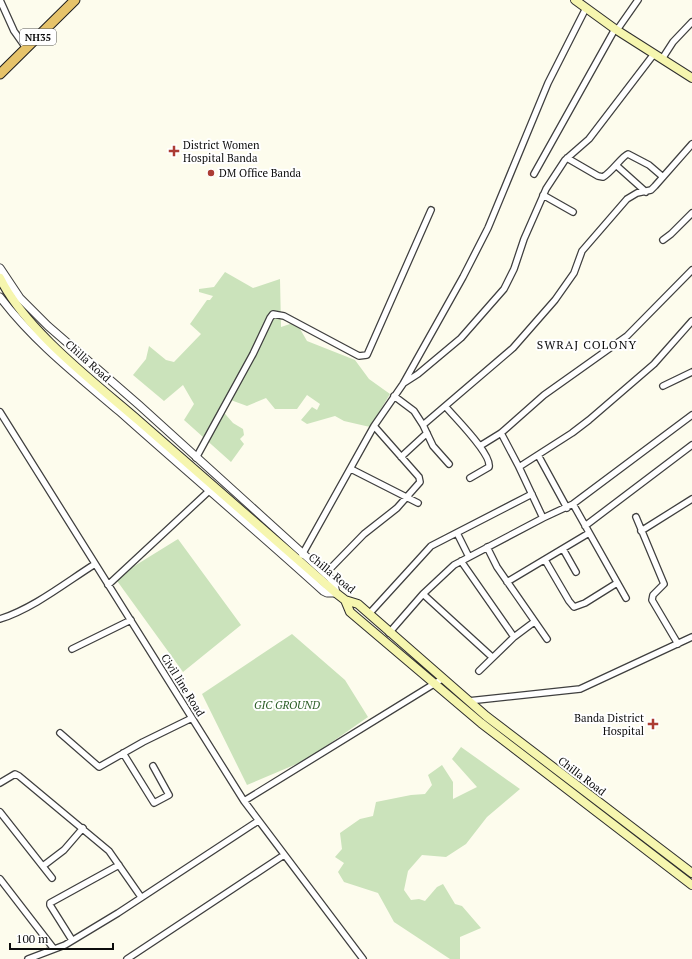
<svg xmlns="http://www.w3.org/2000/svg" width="692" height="959" font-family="'PT Serif',serif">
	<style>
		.green { fill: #cbe3bb }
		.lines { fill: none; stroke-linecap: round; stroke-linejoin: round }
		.minor-casing { stroke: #3f3f3f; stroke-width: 8 }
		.tertiary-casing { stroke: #3f3f3f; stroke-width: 9 }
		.secondary-casing { stroke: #2e2e2e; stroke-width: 10 }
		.trunk-casing { stroke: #1d1d1d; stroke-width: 11 }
		.minor { stroke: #fff; stroke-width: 5.5 }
		.tertiary { stroke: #fff; stroke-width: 7 }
		.secondary { stroke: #f6f6af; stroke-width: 8 }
		.trunk { stroke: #e6c36a; stroke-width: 9 }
		.poi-dot { fill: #ac3c34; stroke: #fff; stroke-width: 1.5 }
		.labels { text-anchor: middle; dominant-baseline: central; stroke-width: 4; stroke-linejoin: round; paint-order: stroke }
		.shield { fill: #fff; stroke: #555; stroke-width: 1 }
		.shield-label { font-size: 10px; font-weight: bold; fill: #0c0c0c }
		.poi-label { font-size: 11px; fill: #0c0c0c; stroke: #fff; text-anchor: start }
		.street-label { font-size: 11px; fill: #0c0c0c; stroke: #fff }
		.park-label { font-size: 11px; font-style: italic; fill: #295c24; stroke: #fff }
		.neighbourhood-label { font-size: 12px; letter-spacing: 1px; fill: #0c0c0c; stroke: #fff }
	</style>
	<rect width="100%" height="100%" fill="#fdfced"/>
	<path class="green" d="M225,272L253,288L280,279L281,327L296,322L307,341L355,360L369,379L390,394L370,427L344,421L335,416L307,424L301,420L312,407L317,410L320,404L307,395L297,409H275L266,398L247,406L228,399L220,408L233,423L243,429L244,435L240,439L244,444L231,462L184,420L194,404L183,385L164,401L133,375L146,359L149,346L166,360L174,362L201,334L190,324L207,300H210L213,296L199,292V289L214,287Z
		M178,539L241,625L183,672L115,578Z
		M292,634L345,680L368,717L306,760L247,785L202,694Z
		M461,747L520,789L487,817L466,844L446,857L422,855L408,871L404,890L411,900L419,899L425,901L437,887L443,884L455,904L462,906L481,928L460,937V959H450L394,922L378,893L344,882L338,872L344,863L335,857L342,849L340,833L360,819L373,816L376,802L411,795L425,794L432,785L428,775L442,765L453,782V799L477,787L452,759Z"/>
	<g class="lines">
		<g class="minor-casing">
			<path id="minor" d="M0,0L14,31L26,48
				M617,30L638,0
				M662,59L673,42L692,22
				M567,158L598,176L603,177C612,172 622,156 628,154L649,165L663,177
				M617,166L646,192
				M534,174L615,29
				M543,195L573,212
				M663,240L671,234L692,213
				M404,383L418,374L461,338L504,289L514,269L524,239L546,189L565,160L589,139L654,54
				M663,386L692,372
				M394,396L414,411L423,425L433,446L449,464
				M446,407C455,418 492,454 489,467L470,478
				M0,412L244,801L363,959
				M423,425L513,348L555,300L574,273L582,251L627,199L637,193L651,190L655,186L692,144
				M501,433L519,467L543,518
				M480,446L501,433L544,395L627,336L692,270
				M538,455L567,508
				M401,457L427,433
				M196,458L253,354L270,318L273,314L284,316L359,356L367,355L431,210
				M519,467L572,433L589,420L654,364L692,321
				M351,469L418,503
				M573,504L626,598
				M636,517L664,584L653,595L652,600L678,644
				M585,526L692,445
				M641,531L692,499
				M457,533L469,557
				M487,547L497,567L547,639
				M563,549L576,572
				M302,555L374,426
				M545,560L569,601L574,607L585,603L617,583
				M461,561L514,637
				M325,574L364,534L397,508L420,482L419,477L374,426L403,384L463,277L488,228L548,83L586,8
				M507,582L589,533
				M108,585L209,491
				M423,594L492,657
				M369,614L431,546L532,494
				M0,619C34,608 65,583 95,564
				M389,633L423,594L454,565L543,518L573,504L692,415
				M72,649L131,620
				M479,671L514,637L534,622
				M468,701L580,689L692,637
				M60,733L99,767L143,742L192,718
				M123,753L154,803L169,795L153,766
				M0,783L15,774L19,776L109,851L141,897
				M244,801L442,679
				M0,812L52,878
				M43,866L64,850L83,828
				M0,879L54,949
				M72,940L50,905V903L119,865
				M28,959L65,945L118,913L258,821
				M127,959L284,855"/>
		</g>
		<g class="tertiary-casing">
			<path id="tertiary" d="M0,268L20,298L48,326L139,405L330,578L334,584L336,593H327L323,591C256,530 187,472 120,412C78,376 33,341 0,297"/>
		</g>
		<g class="secondary-casing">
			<path id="secondary" d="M575,0L615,29L692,78
				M0,278C26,331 94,382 139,421C205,478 270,536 336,593L345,600L358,604L486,716L692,873
				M345,600L350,612L481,723L692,885"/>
		</g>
		<g class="trunk-casing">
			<path id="trunk" d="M0,74L75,0"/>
		</g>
		<use href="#minor" class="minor"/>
		<use href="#tertiary" class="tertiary"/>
		<use href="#secondary" class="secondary"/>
		<use href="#trunk" class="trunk"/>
	</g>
	<g class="poi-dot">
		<path d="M172 145h4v4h4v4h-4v4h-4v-4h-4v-4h4z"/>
		<circle cx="211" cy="173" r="4"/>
		<path d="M651 718h4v4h4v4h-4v4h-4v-4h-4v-4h4z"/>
	</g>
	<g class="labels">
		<rect class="shield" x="20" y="29" width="36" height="16" rx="3"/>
		<g class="shield-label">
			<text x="38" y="37">NH35</text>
		</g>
		<g class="poi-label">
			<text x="183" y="145">District Women<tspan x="183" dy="13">Hospital Banda</tspan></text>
			<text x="219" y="173">DM Office Banda</text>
			<text x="644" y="718" text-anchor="end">Banda District<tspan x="644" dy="13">Hospital</tspan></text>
		</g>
		<g class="street-label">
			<text transform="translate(88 361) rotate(42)">Chilla Road</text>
			<text transform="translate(332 573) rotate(39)">Chilla Road</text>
			<text transform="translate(183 685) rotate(58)">Civil line Road</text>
			<text transform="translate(582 776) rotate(37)">Chilla Road</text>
		</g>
		<g class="park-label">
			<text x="287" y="705">GIC GROUND</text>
		</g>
		<g class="neighbourhood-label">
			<text x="587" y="344">SWRAJ COLONY</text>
		</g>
	</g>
	<path d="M10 943v6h103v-6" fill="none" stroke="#0c0c0c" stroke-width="2"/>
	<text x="16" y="943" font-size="12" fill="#0c0c0c" stroke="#ffffff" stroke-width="3" paint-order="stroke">100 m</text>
</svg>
